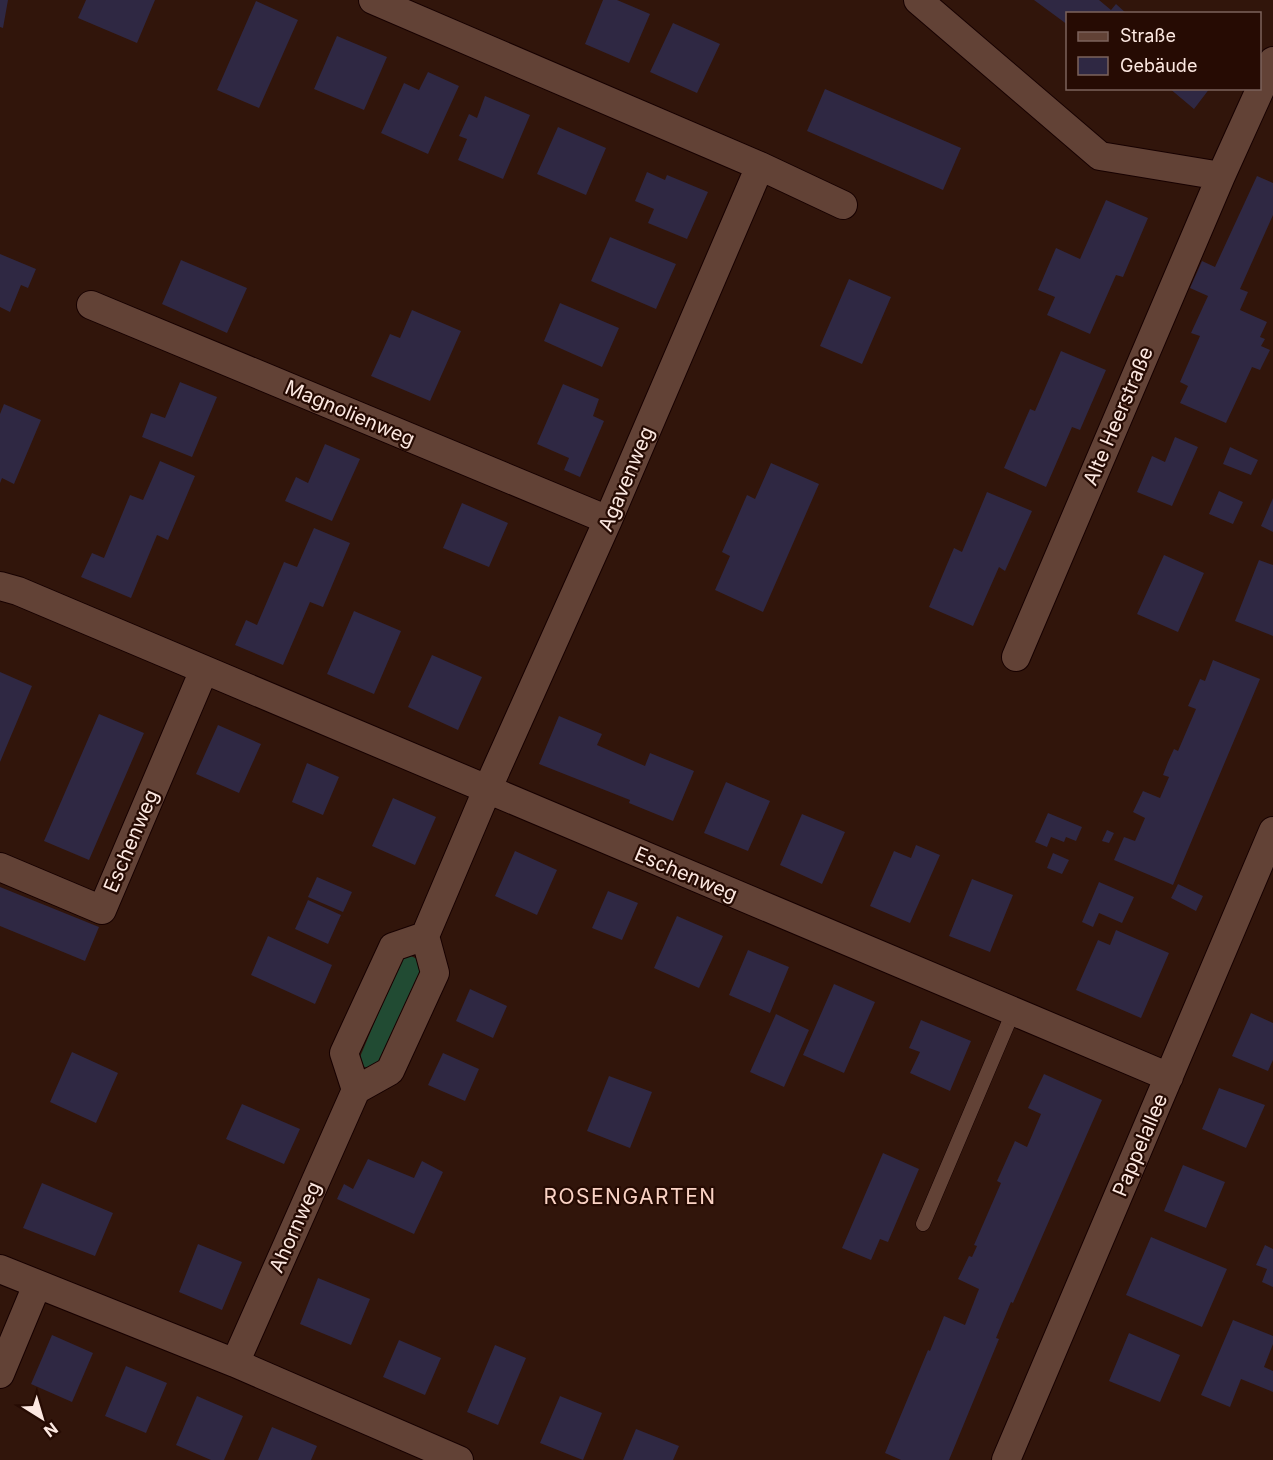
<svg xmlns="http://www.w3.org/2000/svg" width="1273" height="1460" font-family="Inter,sans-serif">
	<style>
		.green { fill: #214b33 }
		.building { fill: #2f2843 }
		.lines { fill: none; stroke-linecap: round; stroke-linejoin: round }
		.service-casing { stroke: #170100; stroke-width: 15 }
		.minor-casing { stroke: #170100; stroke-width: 30 }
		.service { stroke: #624236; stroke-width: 14 }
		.minor { stroke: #624236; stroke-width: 28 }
		.labels { text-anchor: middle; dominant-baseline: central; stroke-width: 4.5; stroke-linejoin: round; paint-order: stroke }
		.street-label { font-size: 20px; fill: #fce8e1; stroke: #260b03 }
		.neighbourhood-label { font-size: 21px; letter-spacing: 1.5px; fill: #fbd3c5; stroke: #260b03 }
	</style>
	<rect width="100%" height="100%" fill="#31150b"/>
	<path class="green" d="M409,955L421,961V972L378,1064L371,1069L362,1066L360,1057L400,961Z"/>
	<path class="building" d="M0,0H8L3,28L0,27Z
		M86,0H155L137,43L78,18Z
		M603,0H617L650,14L629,63L585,44Z
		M1034,0H1099L1111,10L1116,4L1127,14H1068V25Z
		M256,1L298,20L259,108L217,90Z
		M673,23L720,44L697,93L650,72Z
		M337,36L387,57L364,110L314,89Z
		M428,72L459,86L428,154L381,133L404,83L419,90Z
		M1169,88H1210L1194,109Z
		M825,89L961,148L943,190L807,131Z
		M485,96L530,115L503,179L458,160L467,139L459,136L469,114L477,118Z
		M558,127L606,148L586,195L537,174Z
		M647,172L665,180L667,175L708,192L687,239L648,223L654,209L635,201Z
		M1257,176L1273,183V215L1240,289L1248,292L1240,310L1267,322L1260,337L1265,339L1261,346L1270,350L1260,370L1252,367L1226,423L1180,403L1188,386L1180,382L1200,336L1191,333L1208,296L1190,288L1202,261L1215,267Z
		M1106,200L1148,218L1123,277L1116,275L1090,334L1047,315L1055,297L1038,290L1056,248L1080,259Z
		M610,237L676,264L656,309L591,281Z
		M0,254L36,269L28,288L21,285L10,312L0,307Z
		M181,260L247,288L227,333L162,304Z
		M849,279L891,297L862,364L820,346Z
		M560,303L619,328L602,367L544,341Z
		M412,310L461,331L430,401L371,376L390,334L400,338Z
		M1061,351L1106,370L1080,430L1072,427L1046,487L1004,468L1030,409L1035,411Z
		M180,382L217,397L192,457L142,437L151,413L165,418Z
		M563,384L599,399L593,416L604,421L580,477L564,470L569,458L537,444Z
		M4,404L41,420L14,484L2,478L0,483V414Z
		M1175,437L1198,447L1172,506L1137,492L1152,456L1165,462Z
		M325,444L360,459L332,521L285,501L296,477L308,483Z
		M1230,447L1258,460L1251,475L1223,464Z
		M160,461L195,476L168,540L157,535L131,598L81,577L92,553L104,558L130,495L143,500Z
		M771,463L819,484L763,612L715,590L730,556L722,552L734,525L747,495L755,499Z
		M1219,491L1243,502L1233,524L1209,514Z
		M987,492L1032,511L1005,571L999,567L973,626L929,607L954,548L962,552Z
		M1273,498V532L1261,526Z
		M462,503L508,523L489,567L443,548Z
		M314,528L350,543L323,607L310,602L283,665L235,645L246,620L257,625L284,562L297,567Z
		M1164,555L1204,573L1178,632L1137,614Z
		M1259,560L1273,565V636L1235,621Z
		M354,611L401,631L374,694L327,674Z
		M432,655L482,677L458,730L408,707Z
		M1213,660L1260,679L1173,885L1114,860L1124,837L1135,841L1145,818L1133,812L1143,791L1160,798L1169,777L1163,775L1168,762L1174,749L1178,751L1196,709L1188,706L1200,679L1205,681Z
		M0,672L32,686L0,762Z
		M99,714L144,733L89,860L44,841Z
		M559,716L602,734L597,745L645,766L650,753L694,771L673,821L629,803L630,800L539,764Z
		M218,725L261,744L239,793L196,774Z
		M307,763L339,777L323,815L292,802Z
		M726,782L770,801L748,851L704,833Z
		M393,798L436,817L415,865L372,846Z
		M1048,813L1082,827L1076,841L1066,837L1064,842L1051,837L1047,847L1035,842Z
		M802,814L845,832L822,884L780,865Z
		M1107,830L1114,833L1109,843L1102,841Z
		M916,845L940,855L910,923L870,906L894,851L911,858Z
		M515,851L557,870L537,915L495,896Z
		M1053,853L1069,860L1062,874L1047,868Z
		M317,877L352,892L343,912L308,897Z
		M972,879L1013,895L990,952L949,936Z
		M1099,882L1134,897L1122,923L1099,913L1093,927L1082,922Z
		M1178,884L1203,896L1196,911L1171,898Z
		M0,887L99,927L85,961L0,926Z
		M608,891L638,903L622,940L592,928Z
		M308,900L341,915L328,944L295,929Z
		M677,916L723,936L699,988L654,968Z
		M1116,930L1169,953L1141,1018L1076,990L1098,940L1110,945Z
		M268,936L332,965L315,1004L251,975Z
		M748,950L789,967L770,1013L729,995Z
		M834,984L875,1002L844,1073L803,1055Z
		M470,989L507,1006L493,1038L456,1021Z
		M1251,1013L1273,1023V1060L1268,1071L1232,1056Z
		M776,1014L809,1030L784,1087L750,1072Z
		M921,1020L971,1041L950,1091L910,1073L920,1052L909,1048Z
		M72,1052L118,1073L96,1123L50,1102Z
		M443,1053L479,1069L465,1101L428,1085Z
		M1044,1074L1102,1100L1013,1303L1011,1302L996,1338L999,1339L949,1460H901L885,1453L928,1350L930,1351L944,1316L965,1325L979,1289L958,1279L969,1256L972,1257L977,1246L974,1245L1001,1183L997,1181L1015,1141L1027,1147L1041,1114L1028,1108Z
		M609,1076L652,1092L630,1148L587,1131Z
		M1219,1088L1265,1105L1246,1148L1202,1129Z
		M242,1104L300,1129L284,1164L226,1139Z
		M883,1153L919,1169L888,1242L880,1239L871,1260L842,1248Z
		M368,1159L414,1178L422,1161L443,1172L414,1234L337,1199L344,1184L353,1189Z
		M1183,1165L1225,1182L1206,1228L1164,1211Z
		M42,1183L113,1213L95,1256L23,1228Z
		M1151,1237L1227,1269L1202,1327L1126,1295Z
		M198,1244L242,1262L222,1310L179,1292Z
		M1265,1245L1273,1249V1287L1262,1282L1267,1269L1256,1265Z
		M318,1278L370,1299L351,1345L300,1324Z
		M1233,1320L1273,1336V1344L1264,1367L1273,1371V1392L1241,1379L1230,1407L1201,1395Z
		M1129,1333L1180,1355L1160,1402L1109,1381Z
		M52,1335L93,1353L72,1402L31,1384Z
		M399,1340L441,1358L425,1395L383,1377Z
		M495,1345L526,1358L498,1425L467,1412Z
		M126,1366L167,1383L146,1433L105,1416Z
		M197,1396L243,1416L224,1460H211L176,1445Z
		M560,1396L602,1413L583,1460L540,1443Z
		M272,1427L317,1446L311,1460H258Z
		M636,1429L679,1446L673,1460H623Z"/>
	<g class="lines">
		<g class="service-casing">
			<path id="service" d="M923,1224L1013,1012"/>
		</g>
		<g class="minor-casing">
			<path id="minor" d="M918,0L1100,156L1221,176
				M760,166L843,205
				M91,305L608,520
				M0,586L18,591L1169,1077
				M1016,657L1221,176L1273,61
				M0,867L102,910L204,670
				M356,1090L390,1071L435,973L425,936
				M0,1269L235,1363L459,1460
				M235,1363L356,1090L344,1053L393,947L425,936L487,790L608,520L760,166L373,0
				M0,1374L37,1285
				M1006,1460L1273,831"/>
		</g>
		<use href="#service" class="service"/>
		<use href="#minor" class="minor"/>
	</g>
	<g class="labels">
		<g class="street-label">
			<text transform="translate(350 413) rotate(23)">Magnolienweg</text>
			<text transform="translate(1118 416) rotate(-67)">Alte Heerstraße</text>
			<text transform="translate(626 479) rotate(-67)">Agavenweg</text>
			<text transform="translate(131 841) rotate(-67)">Eschenweg</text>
			<text transform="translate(686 874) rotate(23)">Eschenweg</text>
			<text transform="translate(1140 1145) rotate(-67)">Pappelallee</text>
			<text transform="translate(295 1227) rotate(-66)">Ahornweg</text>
		</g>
		<g class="neighbourhood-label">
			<text x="630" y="1196">ROSENGARTEN</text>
		</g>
	</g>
	<rect x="1066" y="12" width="195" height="78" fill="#260b03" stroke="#7c635c" stroke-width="1.5"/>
	<rect x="1078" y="32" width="30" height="9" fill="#624236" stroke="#7c635c" stroke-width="1.5"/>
	<text x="1120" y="42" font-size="18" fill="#fce8e1">Straße</text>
	<rect x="1078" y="57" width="30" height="18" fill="#2f2843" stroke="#7c635c" stroke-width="1.5"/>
	<text x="1120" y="72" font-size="18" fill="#fce8e1">Gebäude</text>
	<g transform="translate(42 1418) rotate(143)" stroke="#260b03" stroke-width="4.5" paint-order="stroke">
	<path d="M0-4.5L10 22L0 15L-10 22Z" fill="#fce8e1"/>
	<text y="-9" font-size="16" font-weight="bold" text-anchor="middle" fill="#fce8e1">N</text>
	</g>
</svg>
